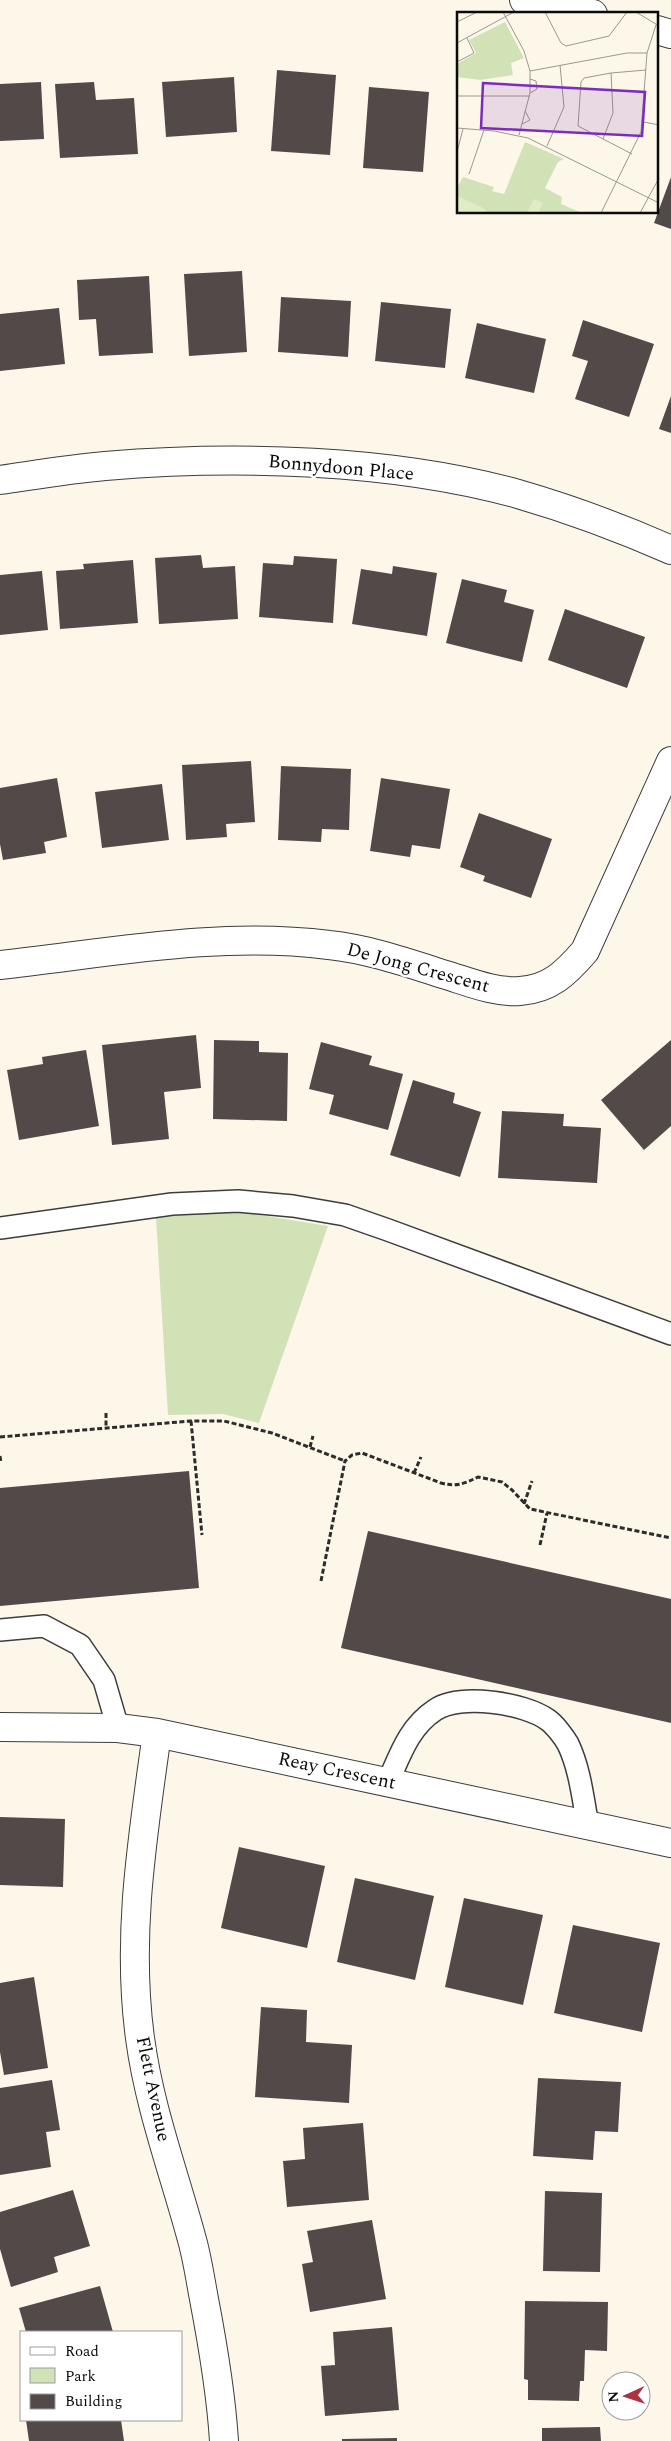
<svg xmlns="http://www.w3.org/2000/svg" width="671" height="2441" font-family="Spectral,serif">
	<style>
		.green { fill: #d1e2b7 }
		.building { fill: #514a48 }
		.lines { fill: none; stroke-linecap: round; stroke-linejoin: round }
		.lane-casing { stroke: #3d3d3d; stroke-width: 24 }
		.street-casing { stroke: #3d3d3d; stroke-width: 30 }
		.path { stroke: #2c2c2c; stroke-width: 3; stroke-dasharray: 5 2.5; stroke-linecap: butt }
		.lane { stroke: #fff; stroke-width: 21 }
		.street { stroke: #fff; stroke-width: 28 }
		.labels { text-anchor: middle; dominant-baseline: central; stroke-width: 5; stroke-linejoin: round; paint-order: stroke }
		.street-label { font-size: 19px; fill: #0a0a0a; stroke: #fff }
		.inset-road { fill: none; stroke: #9c9890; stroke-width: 1 }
		.view { fill: #7b2cbf; fill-opacity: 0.15; stroke: #7b2cbf; stroke-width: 2.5 }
		.inset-edge { fill: none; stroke: #0a0a0a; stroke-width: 2.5 }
	</style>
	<rect width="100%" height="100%" fill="#fdf7e9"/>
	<path class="green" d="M242,1212L328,1226L259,1423L223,1414L168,1415L156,1217L188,1213Z"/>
	<path class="building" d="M277,70L336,75L330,155L271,151Z
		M234,77L237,132L166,137L162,82Z
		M41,82L44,139L0,141V84Z
		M94,82L96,100L134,98L138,154L60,158L55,84Z
		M369,87L429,92L423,172L363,168Z
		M671,177V229L654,223Z
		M242,271L247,352L189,356L184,274Z
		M149,276L153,353L99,356L96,319L79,320L77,280Z
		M281,297L351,301L348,357L278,352Z
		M381,302L451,309L445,368L375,361Z
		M59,308L65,364L0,371V314Z
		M583,320L654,344L629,417L575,399L588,361L572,356Z
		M477,323L546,339L534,393L465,378Z
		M671,396V433L659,429Z
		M201,555L203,568L235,566L238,619L159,624L155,558Z
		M294,556L337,559L333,623L259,617L263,563L293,565Z
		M133,560L138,623L60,629L56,571L84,569L83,564Z
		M393,566L437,573L427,636L352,624L361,569L392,574Z
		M42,571L48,630L0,635V575Z
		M462,579L507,590L504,602L534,610L522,662L446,643Z
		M565,609L645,637L627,688L548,660Z
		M251,761L255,822L226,824L227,837L186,840L182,765Z
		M281,766L351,769L349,830L322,829L321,842L278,840Z
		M57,778L67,837L44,842L46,853L3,860L0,844V788Z
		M381,778L450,789L440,849L412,845L410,857L370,851Z
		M162,784L169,840L102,848L95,792Z
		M479,813L552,839L531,898L483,881L485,876L460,867Z
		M196,1035L201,1088L164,1092L169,1139L112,1145L102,1045Z
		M214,1040L259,1041V1052L288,1053L287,1121L213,1119Z
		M671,1040V1126L644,1150L601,1100Z
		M321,1042L372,1056L369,1065L403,1074L388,1130L329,1114L334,1095L309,1089Z
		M86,1050L99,1126L19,1140L7,1070L43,1064L42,1057Z
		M413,1080L455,1093L453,1103L481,1112L460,1177L390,1155Z
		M502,1111L564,1114L563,1126L601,1128L597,1183L498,1178Z
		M189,1471L199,1588L0,1606V1488Z
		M368,1531L671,1599V1723L341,1648Z
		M0,1817L65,1819L63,1887L0,1885Z
		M239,1847L325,1866L307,1948L221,1928Z
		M355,1878L434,1896L415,1980L337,1962Z
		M464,1898L543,1915L523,2005L445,1987Z
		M573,1925L660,1943L642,2032L554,2013Z
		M34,1977L48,2068L4,2075L0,2052V1983Z
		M261,2007L307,2010L306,2042L352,2045L349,2103L255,2097Z
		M538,2078L621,2082L618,2132L595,2131L593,2160L533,2156Z
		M52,2080L60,2130L46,2132L51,2167L0,2175V2088Z
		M363,2123L369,2200L287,2207L283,2161L305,2159L303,2128Z
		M73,2190L90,2246L54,2257L58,2272L11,2287L0,2249V2212Z
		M545,2191L602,2193L600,2272L543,2271Z
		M372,2220L386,2299L310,2312L302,2264L313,2262L307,2231Z
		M100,2286L113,2332H26L19,2308Z
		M525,2301L608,2302L607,2351L585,2350L584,2381H580L579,2401L528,2400V2380L524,2379Z
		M392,2327L399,2410L325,2416L321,2366L335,2365L333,2332Z
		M26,2420H121L124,2441H29Z
		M600,2427L601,2441H542V2428Z
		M397,2438V2441H342V2439Z"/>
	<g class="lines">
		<g class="lane-casing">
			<path id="lane" d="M0,1228L172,1204L238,1201L293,1206L345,1215L388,1230L671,1334
				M0,1630L44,1626L80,1645L104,1680L118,1728
				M388,1782C400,1755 409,1727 435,1710C460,1693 525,1703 548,1720C555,1725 564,1737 568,1744C580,1769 583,1799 588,1826"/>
		</g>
		<g class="street-casing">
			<path id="street" d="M524,0L593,14
				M657,30L671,34
				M0,480C35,475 70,469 105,466C236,455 392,459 518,494C570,509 621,528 671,550
				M0,965C109,953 219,931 329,945C368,949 408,963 446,975C469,982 495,993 520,991C550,989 566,973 585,951L671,761
				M0,1727L118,1728L157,1733L671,1843
				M157,1733C143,1835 126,1935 140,2038C149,2106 173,2170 191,2236C197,2256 200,2278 204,2299C213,2346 221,2393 224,2441"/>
		</g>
		<path class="path" d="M106,1413V1428
			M191,1421L202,1535
			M0,1437L191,1421H224L272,1433L345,1461
			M310,1447L313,1436
			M0,1456L1,1463
			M414,1473L421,1457
			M524,1504L532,1481
			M540,1545L547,1513
			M321,1581L345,1461L352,1455L362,1453L441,1483C456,1487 464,1484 478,1477L502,1482L512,1490L530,1509L671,1538"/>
		<use href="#lane" class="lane"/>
		<use href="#street" class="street"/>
	</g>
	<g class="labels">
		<g class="street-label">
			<text transform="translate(341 468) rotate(5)">Bonnydoon Place</text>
			<text transform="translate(418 968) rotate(15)">De Jong Crescent</text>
			<text transform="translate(337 1771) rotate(12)">Reay Crescent</text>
			<text transform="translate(153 2089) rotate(78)">Flett Avenue</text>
		</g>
	</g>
	<g transform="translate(457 12)">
		<rect width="201" height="201" fill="#fdf7e9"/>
		<path d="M48,10L67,46L54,51L56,63L23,68L0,65V52L19,41L12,28ZM68,130L107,147L101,150L88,176L105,185L104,192L125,201H0V176L6,165L37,175L35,179L47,182Z" fill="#d1e2b7"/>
		<path d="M1,184L30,198L27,201H0ZM77,187L86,191L81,201H70Z" fill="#e2ebc8"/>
		<path class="inset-road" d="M46,0L67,39L73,59V81L62,123M88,0L104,31L109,34L152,24L170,0M179,0L202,14M0,10L20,0M0,31L57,0M0,50L17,41L10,26M73,59L170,41H190M73,81L80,77L79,69L73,67M0,84H73M187,110L202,113M65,112L73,108L68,99M0,116L37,119L71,126L202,191M146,127L156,101L154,61M90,134L107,95L103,53M0,140L6,117M175,142L121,114L124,70L127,66L154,61L189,58M12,162L27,118M144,201L184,120L190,41L199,13M183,201L202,166"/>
		<path class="view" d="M26,71L188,80L185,124L24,116Z"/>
		<rect width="201" height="201" class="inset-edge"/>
	</g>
	<rect x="20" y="2331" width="162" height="90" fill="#ffffff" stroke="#9d9d9d"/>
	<rect x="30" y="2347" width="25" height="8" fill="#ffffff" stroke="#9d9d9d"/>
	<text x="65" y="2356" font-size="15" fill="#0a0a0a">Road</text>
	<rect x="30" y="2368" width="25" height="15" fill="#d1e2b7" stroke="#9d9d9d"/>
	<text x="65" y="2381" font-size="15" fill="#0a0a0a">Park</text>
	<rect x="30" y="2394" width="25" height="15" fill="#514a48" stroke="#9d9d9d"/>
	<text x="65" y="2406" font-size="15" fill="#0a0a0a">Building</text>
	<g transform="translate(626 2396) rotate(267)"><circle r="24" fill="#ffffff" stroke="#9d9d9d"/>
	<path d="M0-4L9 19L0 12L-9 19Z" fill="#aa3242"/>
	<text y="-8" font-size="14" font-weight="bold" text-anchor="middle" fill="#0a0a0a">N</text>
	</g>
</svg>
